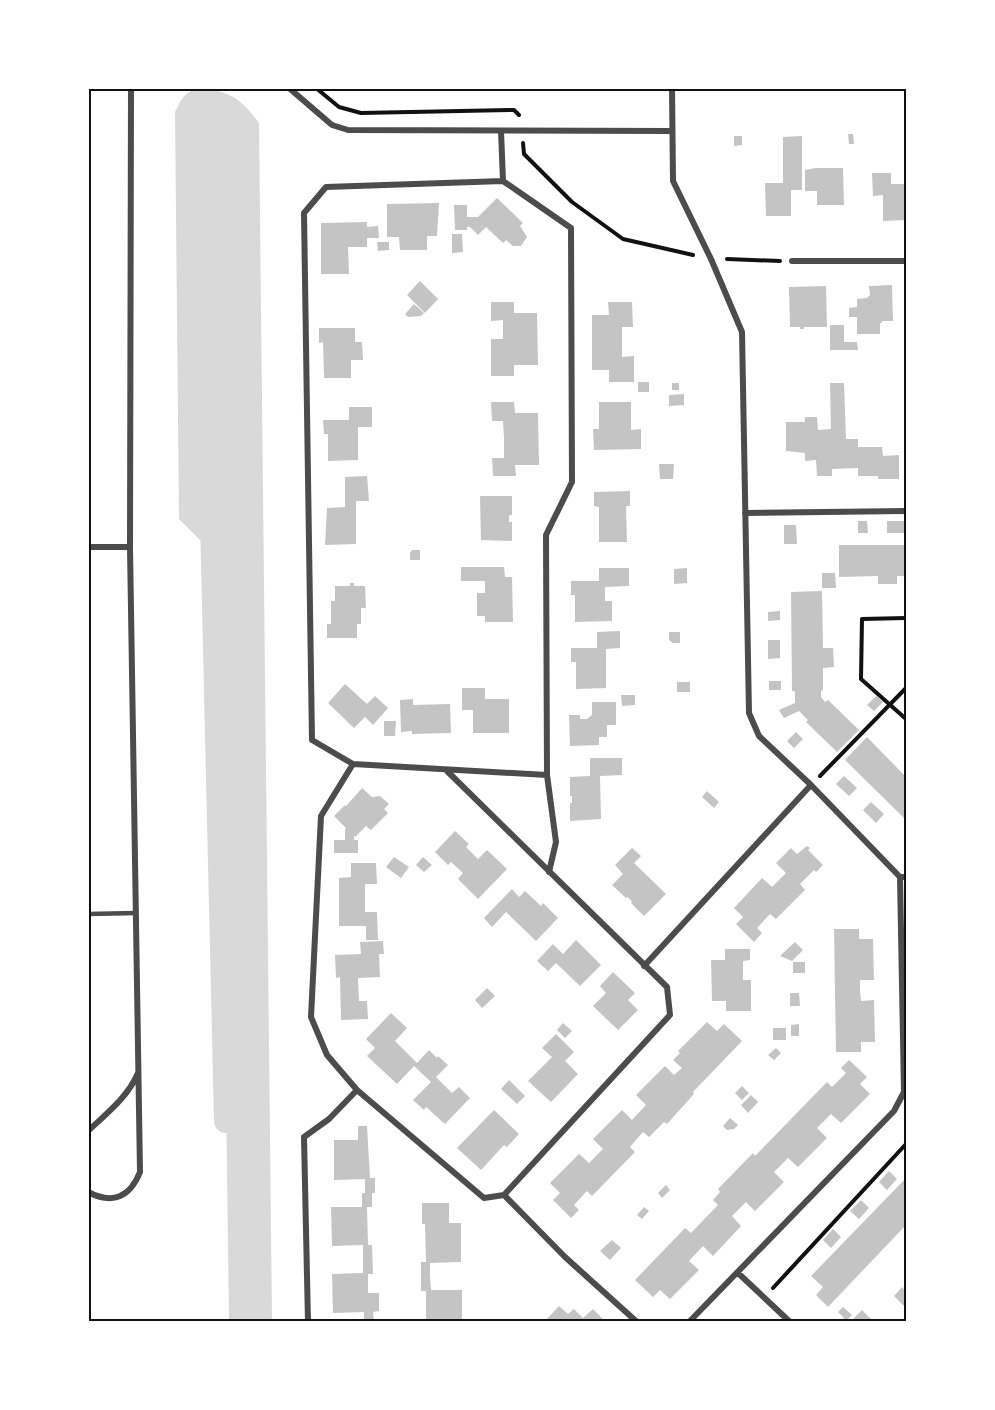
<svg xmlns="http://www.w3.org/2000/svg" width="995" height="1410" font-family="Helvetica,sans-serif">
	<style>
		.water { fill: #d9d9d9 }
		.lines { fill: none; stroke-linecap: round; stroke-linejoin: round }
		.canal { stroke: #d9d9d9; stroke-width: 24 }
		.building { fill: #c4c4c4 }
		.path { stroke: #111; stroke-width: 4 }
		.service { stroke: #4c4c4c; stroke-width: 4.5 }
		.minor { stroke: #4c4c4c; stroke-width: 6 }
		.neatline { fill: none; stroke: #111; stroke-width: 2 }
	</style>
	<rect width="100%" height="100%" fill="#fff"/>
	<path class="water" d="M210,89C235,94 244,103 259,123L272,1321H229L220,636L215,555L179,519L175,112C184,93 188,88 210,89Z"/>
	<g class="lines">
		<path class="canal" d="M212,520L226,1121"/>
	</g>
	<path class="building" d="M848,134H853L854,144H849Z
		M734,136H742V145L734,146Z
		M802,136V190H791V216H766L765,183H783V137Z
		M816,168H843L844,205H817V191H805V170Z
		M872,173H891V184H906V220L883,221V195L873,196Z
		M497,198L523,223L520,226L527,237L521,246H513L506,240L503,243L486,227L478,235L470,227H467V230H455L454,205H467V217H478Z
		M439,203L437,236H427V250H400L399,237H387V204Z
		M367,222V227L378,226L379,238H367V247H348L349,274H321V223Z
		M452,234H462L463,252L452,253Z
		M377,242H389V250L378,251Z
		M420,281L438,299L425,313L407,295Z
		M892,285L893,321H883L880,324V334H857V317H849V308L857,307V299L867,298L870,295L869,286Z
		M826,286L827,327H804V329H800V327H790L789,287Z
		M491,302H514V313H537L538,365H514V376H491V339H503V320L491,321Z
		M608,302H632L633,327H622V357L634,356V382H609V370H592V315H609Z
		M414,304L424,313L421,316L408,317L405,314Z
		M830,325H844V342H857L858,350H830Z
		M319,328H355V342H362L363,360H351V378H324L323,342L319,343Z
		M638,382H649V392H638Z
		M672,383H679V390H672Z
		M830,383H844L846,439H858V447H882L883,456L899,455V479H878V476H858V468L832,469V476H817L816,460L805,461V453L786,451V422H805V417H817L818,430L831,429Z
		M684,394V405L669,406V395Z
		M491,402H514L515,413H538L539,465H515L516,476H493L492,458H504V439L503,421H492Z
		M599,402H631V430L641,429V449L594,450L593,429H599Z
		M349,407H372V427H358V460L328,461V434H324L323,420H349Z
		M659,464H674L673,479H660Z
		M367,476L369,501H356V544L325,545L327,508L345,507V477Z
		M630,491V506H626L627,542H599V507L594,506V492Z
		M480,496H512V515H509V522H512V541L481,540Z
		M858,521H867L868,533H858Z
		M887,521H905V533H887Z
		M784,525H796L797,544H784Z
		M839,545H906V576H897V584H878V576L839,577Z
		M412,550H420V560H410V553Z
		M461,567H504L505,577H512L513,622H485V616H477V593H485V581H461Z
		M599,568H629V586L605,587V601H612V621L575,622V595H571V581H599Z
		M687,568V583L674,584V569Z
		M822,573H835L836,588H822Z
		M350,583H354V586H365L366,608H361V624H357V638H327V624H331V601H335V586H350Z
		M822,591L823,648H833L834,667L823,668V690L821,691V697L825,702L828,700L859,730L837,752L806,722L808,720L799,711L784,718L779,710L795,703V691H792L791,592Z
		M780,611V620L768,621V612Z
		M620,631V648L606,649V688L576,689V662H571V648H597V632Z
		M669,632H680V643H673L669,640Z
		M768,640H780V658L768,659Z
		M769,681H781V690H769Z
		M677,682H690V692H677Z
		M345,684L367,704L375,696L388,708L373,725L365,717L354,728L328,703Z
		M462,688H485V699H509V733H473V710H462Z
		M621,695H635V705L622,706Z
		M876,696L883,702L874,711L867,705Z
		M413,699V705L450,704L451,733L412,734V731L401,732L400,700Z
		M592,702H616V725H607V737H599V745L570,746L569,715H580V719H587L592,715Z
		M384,721H396L395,736H384Z
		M796,732L803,739L794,748L787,741Z
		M867,737L906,777V820L845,760Z
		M590,758H622V775L600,776L601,819L570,821V803H572V796H570V777L590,776Z
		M844,776L857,788L849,796L836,784Z
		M362,788L372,797L380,796L389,804L384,809L388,813L371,830L366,826L355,837L354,835V840H358V853H334V840H345V830L346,828L334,816L345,805L346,806Z
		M707,791L719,802L714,808L702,797Z
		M871,802L884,814L876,823L863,810Z
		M455,831L469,844L466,847L478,859L487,850L507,869L478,899L458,879L463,873L451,862L448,865L435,852Z
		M807,846L810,848L808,850L823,865L816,872L814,870L800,884L805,890L776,919L770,914L757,928L762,933L754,942L736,924L743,917L734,908L762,878L772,887L786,873L776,863L791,848L797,854Z
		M632,848L641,856L634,863L666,894L644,916L631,903L632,902L628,897L626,898L612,885L623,874L615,865Z
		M394,857L409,867L401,878L386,867Z
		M423,857L432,865L424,872L416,865Z
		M351,863H376L377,884H365V912H377L378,940H366V926H339V878L351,877Z
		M512,889L519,897L525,891L541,906L543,903L558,918L536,941L506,912L492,927L484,918Z
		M834,929H859V939H873L874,980H860V990L861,1001L874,1000L875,1042H861V1052H836Z
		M576,940L601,965L580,986L556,963L548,971L537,961L553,944L563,954Z
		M383,941L384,954H379L380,977L358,978L359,1001H367L368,1019L341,1020L340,977L336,978L335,955L361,954L360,942Z
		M795,942L803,950L792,961L780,956Z
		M725,949H750V960L743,961V980H751V1011H726V1001H712L711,960H725Z
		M793,962H805V973H793Z
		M613,972L635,993L628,1000L638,1010L618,1030L593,1006L606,993L600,986Z
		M487,988L495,996L482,1008L475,1000Z
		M790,993H799L800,1006H790Z
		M391,1013L407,1028L395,1041L417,1063L429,1050L437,1058L438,1056L448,1065L436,1077L452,1093L459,1087L470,1098L445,1124L426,1107L424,1110L413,1100L431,1082L414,1066L397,1084L367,1056L375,1048L366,1039Z
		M707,1022L717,1031L724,1024L742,1041L693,1092L694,1094L667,1124L664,1122L649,1137L643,1132L630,1147L635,1152L592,1196L587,1191L574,1205L579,1210L571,1218L553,1200L560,1193L550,1183L579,1154L589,1163L603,1149L593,1139L622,1110L632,1120L646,1105L636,1095L665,1066L674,1075L682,1068L673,1060L680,1053L678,1051Z
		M563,1023L572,1031L565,1038L557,1030Z
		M799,1024V1036H791V1025Z
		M773,1028H786V1040H773Z
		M556,1034L574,1052L565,1061L578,1074L551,1102L528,1081L552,1057L542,1048Z
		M776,1048L781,1053L774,1060L768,1055Z
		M849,1060L867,1077L860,1084L870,1094L841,1123L831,1114L817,1128L827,1138L798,1167L788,1158L774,1172L784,1182L755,1211L746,1202L732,1216L741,1226L713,1256L703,1246L689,1261L699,1270L670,1299L660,1290L653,1297L635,1280L685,1228L691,1233L718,1205L713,1200L720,1192L718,1189L753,1153L755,1156L827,1082L832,1087L846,1073L841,1068Z
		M509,1080L525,1096L517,1104L501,1089Z
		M742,1086L749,1093L742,1100L735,1093Z
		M751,1095L758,1102L748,1113L741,1105Z
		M494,1110L519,1134L507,1147L504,1145L481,1170L457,1148Z
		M730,1118L738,1125L734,1129L727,1130L723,1126Z
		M358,1126H367L370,1178H375V1193H372V1207H367L368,1245H372L373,1274H368V1293H379V1311L373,1312L374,1322H364V1312L333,1313L332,1274L363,1273V1245L332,1246L331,1207H362V1193H365V1179L334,1180V1140H358Z
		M889,1171L897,1179L887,1190L879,1182Z
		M906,1178V1225L828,1307L816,1295L823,1287L811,1276Z
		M666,1185L670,1190L662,1198L658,1193Z
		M861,1200L869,1208L859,1219L850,1211Z
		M422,1203H449V1223H461V1262L430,1263V1276L431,1290H462V1322H426V1291H421V1262H426L425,1224H422Z
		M644,1207L649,1211L642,1219L637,1215Z
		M833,1229L841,1237L831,1248L823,1240Z
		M612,1240L621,1248L610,1260L600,1251Z
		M902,1287L906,1292V1304L904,1306L894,1296Z
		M559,1306L568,1314L574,1309L583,1318L593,1309L606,1322H548L546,1320Z
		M843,1307L852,1315L845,1322H840L844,1318L838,1312Z
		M862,1310L874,1322H850Z"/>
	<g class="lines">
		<path class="path" d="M316,88L339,107L361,113L514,110L519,115
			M523,143L524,154L572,202L623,239L693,255
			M727,259L780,261
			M906,618L862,619L861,679L906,719
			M820,776L906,688
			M773,1288L906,1144"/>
		<path class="service" d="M88,914L136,913"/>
		<path class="minor" d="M289,88L332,125L348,130L671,131
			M672,88L673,181L711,259L742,332L749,713L759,736L811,785L900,877H906
			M501,131L503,181
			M503,181L326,187L304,213L312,740L353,764L547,775
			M503,181L571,228L572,482L546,535L547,775L556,842L549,872
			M792,261H906
			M745,513L906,511
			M88,547H130
			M353,764L321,816L311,1017L327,1055L357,1090L484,1198L504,1195L565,1257L637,1322
			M447,771L667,987L670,1015L504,1195
			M644,966L811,785
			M88,1131C106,1114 128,1097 138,1073
			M88,1192C113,1205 130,1197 140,1172L130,547L131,88
			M738,1273L789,1321
			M308,1322L304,1137L329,1119L357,1090
			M689,1322L894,1111L904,1092L900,877"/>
	</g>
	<rect width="995" height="1410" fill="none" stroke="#ffffff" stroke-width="180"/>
	<rect x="90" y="90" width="815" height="1230" class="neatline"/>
</svg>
